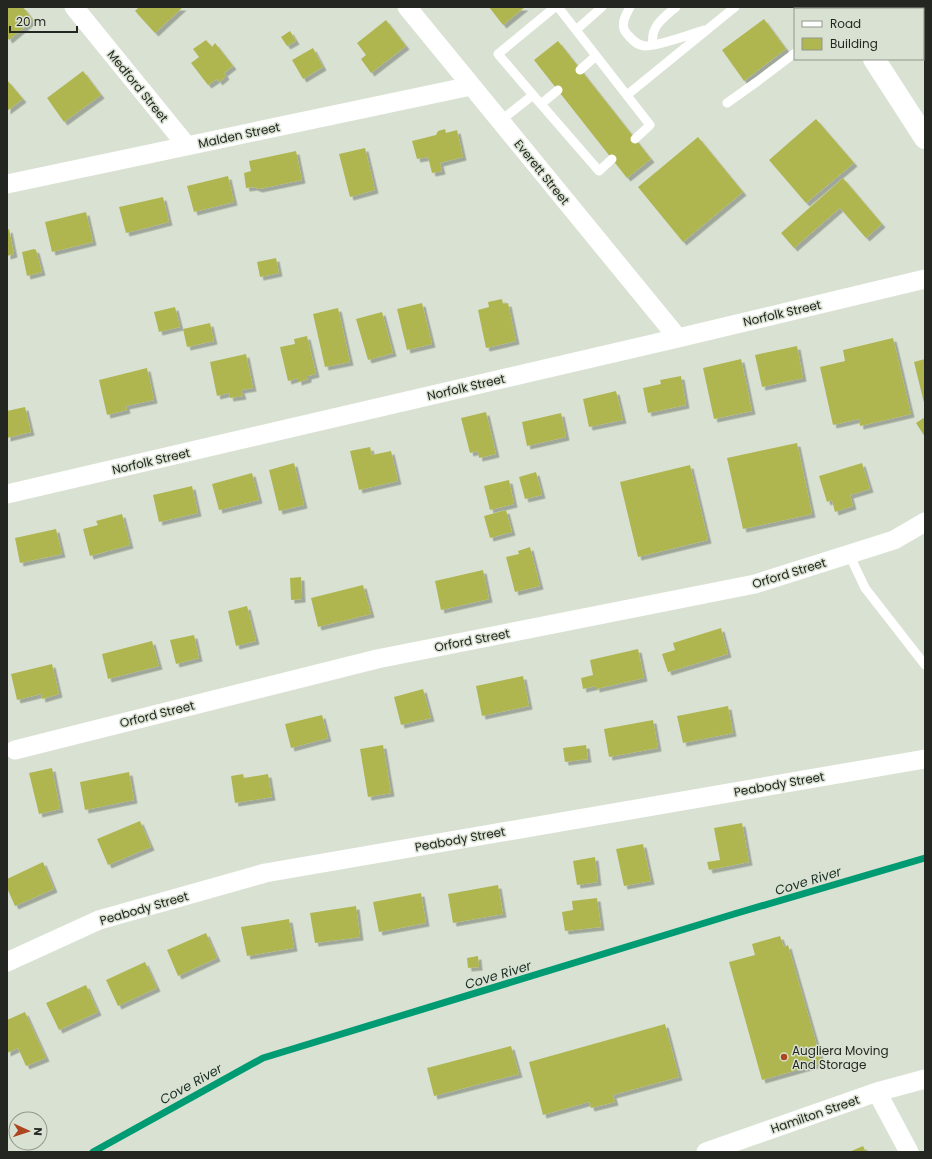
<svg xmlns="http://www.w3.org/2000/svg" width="932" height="1159" font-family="Poppins,sans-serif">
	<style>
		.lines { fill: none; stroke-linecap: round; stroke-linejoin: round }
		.stream { stroke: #009b72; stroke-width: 7 }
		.building { fill: #b0b650; filter: url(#shadow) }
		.lane { stroke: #fff; stroke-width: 9 }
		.street { stroke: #fff; stroke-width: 19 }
		.primary { stroke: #fff; stroke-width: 22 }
		.poi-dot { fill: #ac4520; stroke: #d9e2d2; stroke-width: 1.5 }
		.labels { text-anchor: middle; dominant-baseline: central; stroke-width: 3; stroke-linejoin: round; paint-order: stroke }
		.street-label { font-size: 12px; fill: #242721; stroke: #d9e2d2 }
		.poi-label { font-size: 12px; fill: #242721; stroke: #d9e2d2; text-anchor: start }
		.water-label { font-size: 13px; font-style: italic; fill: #1a2f26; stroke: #d9e2d2 }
	</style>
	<defs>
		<filter id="shadow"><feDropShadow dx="3.5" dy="3.5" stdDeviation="0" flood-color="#0004"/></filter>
	</defs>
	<rect width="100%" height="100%" fill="#d9e2d2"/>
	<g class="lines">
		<path class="stream" d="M93,1152L263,1058L734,914L925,858"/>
	</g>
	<path class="building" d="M7,7H23L33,20L9,40L7,37Z
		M139,7H183L155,33L135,11Z
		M489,7H525L503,25Z
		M764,19L786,49L744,81L722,50Z
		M386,20L406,46L371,73L361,59L366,55L357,43Z
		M290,31L296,41L287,46L281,37Z
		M206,40L212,47L215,43L233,66L224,73L226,76L219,82L217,79L208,85L191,63L199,57L193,49Z
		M558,41L651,159L627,178L534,60Z
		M313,48L323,67L303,79L292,60Z
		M83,71L101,95L64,122L47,98Z
		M7,80L23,99L7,111Z
		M816,119L854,163L806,203L769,160Z
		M445,129L446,133L457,130L463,157L440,163L442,171L432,173L428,157L417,159L412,141L436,135L438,131Z
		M698,137L743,192L683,242L638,187Z
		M365,148L375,190L350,197L339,154Z
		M296,151L302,180L259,189L254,187L246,188L244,173L251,171L249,161Z
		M228,176L234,202L194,212L187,186Z
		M843,178L882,224L866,238L840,208L794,248L781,233Z
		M163,197L169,222L126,233L119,207Z
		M86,212L93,242L52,252L45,222Z
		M9,229L14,254L7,256V230Z
		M34,249L36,250L42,272L27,276L22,252Z
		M276,258L279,273L260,277L257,262Z
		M502,299L503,304L508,303L516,341L486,348L478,310L489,307L488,302Z
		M422,303L432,344L407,350L397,309Z
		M175,307L180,327L159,332L154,312Z
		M338,308L350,362L325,367L313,314Z
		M382,312L393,353L368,360L356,319Z
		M210,323L214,341L187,347L183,329Z
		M307,336L316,374L308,376V379L298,382V378L288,381L280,347L295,344L294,339Z
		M893,338L911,414L860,426L859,419L833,425L820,367L845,361L843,350Z
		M797,346L803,378L762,387L755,355Z
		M246,354L253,388L241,390L243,396L230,398L229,393L217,396L210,362Z
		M741,359L752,411L714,419L703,368Z
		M925,359V403H924L914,362Z
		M147,368L154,400L126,406L127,410L107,415L99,380Z
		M681,376L686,405L648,413L643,388L661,384L660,380Z
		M616,391L623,420L589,427L583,399Z
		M25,407L31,432L7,438V411Z
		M486,412L496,454L479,458L478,451L470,453L461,418Z
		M561,413L566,437L527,446L522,422Z
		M925,417V437L916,423Z
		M797,443L812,514L743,529L727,458Z
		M370,447L372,455L391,451L398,481L359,490L350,451Z
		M294,463L304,505L279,511L269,470Z
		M862,463L870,489L850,495L853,506L835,512L832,500L827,502L819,476Z
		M690,465L708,540L638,557L620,482Z
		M536,472L542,495L525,499L519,477Z
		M252,473L259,500L219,510L212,484Z
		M509,480L514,504L490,510L484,486Z
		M192,486L198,513L159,522L153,495Z
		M506,510L512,532L490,538L484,516Z
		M122,514L130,545L90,556L83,529L98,525L96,521Z
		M56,529L62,554L20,563L15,538Z
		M530,547L540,586L515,592L506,557L519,554L518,551Z
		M483,570L489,599L441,610L435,581Z
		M301,577L302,599L291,600L290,578Z
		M363,585L371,614L318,627L311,598Z
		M247,606L256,641L236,646L228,611Z
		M721,628L728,654L668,672L662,654L675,650L673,643Z
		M194,635L199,658L176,664L170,640Z
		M152,641L159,666L108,679L102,654Z
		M638,649L644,678L596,689V686L583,689L581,678L593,675L590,660Z
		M52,664L59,694L42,699L41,694L17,700L11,674Z
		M523,676L529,706L482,716L476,686Z
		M423,689L431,718L401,725L394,697Z
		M728,706L733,733L683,743L677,716Z
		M322,715L328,738L291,748L285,724Z
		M653,720L658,748L609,757L604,729Z
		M383,745L391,793L368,797L360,749Z
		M586,745L588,759L565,762L563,748Z
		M52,768L60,809L39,814L29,773Z
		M129,772L134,800L85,810L80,782Z
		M243,774L244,778L268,774L272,797L235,803L231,776Z
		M140,821L151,847L108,865L97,839Z
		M742,823L749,862L709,870L707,862L720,860L714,828Z
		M643,844L651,881L624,886L616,849Z
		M595,857L598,882L577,885L573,861Z
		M43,862L54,889L15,906L7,888V879Z
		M498,885L503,914L453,923L448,894Z
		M421,893L426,923L379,932L373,902Z
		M597,898L601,927L565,931L562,912L573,910L572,901Z
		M356,906L360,937L315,943L310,913Z
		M289,919L294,948L247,956L241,927Z
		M206,933L217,958L178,976L167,950Z
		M780,936L784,947L788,945L822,1063L762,1080L729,962L755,955L752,944Z
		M478,956L479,967L468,968L467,958Z
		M145,962L157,988L118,1006L106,980Z
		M86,985L98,1012L59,1030L46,1003Z
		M25,1012L46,1058L26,1066L18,1048L7,1053V1020Z
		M665,1024L679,1077L613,1095L615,1102L591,1108L589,1102L543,1115L529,1062Z
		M511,1046L519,1074L434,1096L427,1068Z
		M863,1146L866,1152H849Z"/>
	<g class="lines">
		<path class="lane" d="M558,7L650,125L635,139
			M630,7C625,16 619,27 628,35C633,41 638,46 646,46C662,45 688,35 704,30
			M576,30L602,7
			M653,44C650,27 663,18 676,7
			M580,70L596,56
			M533,95L498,54L555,7
			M627,95L735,7
			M727,103L758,81L795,53
			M541,104L558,90
			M500,121L533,95L599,171L612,159
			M849,554L865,588L925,665"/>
		<path class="street" d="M74,7L187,146
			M407,7L678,338
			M7,184L471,86
			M7,494L678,338L925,279
			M15,750L377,659L755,584L894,540L925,522
			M7,962L99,920L265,873L925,759
			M877,1092L909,1152
			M706,1152L877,1092L925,1079"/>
		<path class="primary" d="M841,7L842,9
			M874,59L925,138"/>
	</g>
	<circle class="poi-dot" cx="784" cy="1057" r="4"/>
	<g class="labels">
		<g class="street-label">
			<text transform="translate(138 86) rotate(51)">Medford Street</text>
			<text transform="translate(239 135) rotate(-12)">Malden Street</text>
			<text transform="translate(542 172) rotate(51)">Everett Street</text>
			<text transform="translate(782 313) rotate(-13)">Norfolk Street</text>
			<text transform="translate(466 387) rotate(-13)">Norfolk Street</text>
			<text transform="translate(151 461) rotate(-13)">Norfolk Street</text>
			<text transform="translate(789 573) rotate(-17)">Orford Street</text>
			<text transform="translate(472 640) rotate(-11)">Orford Street</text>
			<text transform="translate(157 714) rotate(-14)">Orford Street</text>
			<text transform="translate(779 784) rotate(-10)">Peabody Street</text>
			<text transform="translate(460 839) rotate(-10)">Peabody Street</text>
			<text transform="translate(144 908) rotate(-16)">Peabody Street</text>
			<text transform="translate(815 1114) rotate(-19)">Hamilton Street</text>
		</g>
		<g class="poi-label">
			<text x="792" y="1050">Augliera Moving<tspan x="792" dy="14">And Storage</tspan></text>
		</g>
		<g class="water-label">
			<text transform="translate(808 881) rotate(-17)">Cove River</text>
			<text transform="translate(498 975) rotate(-17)">Cove River</text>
			<text transform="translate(191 1084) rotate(-29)">Cove River</text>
		</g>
	</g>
	<rect width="932" height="1159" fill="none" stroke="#242721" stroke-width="16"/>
	<rect x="794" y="8" width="130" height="52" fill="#d9e2d2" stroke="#91978b"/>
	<rect x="802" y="21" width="20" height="6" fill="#ffffff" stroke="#91978b"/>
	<text x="830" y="28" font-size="12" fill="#242721">Road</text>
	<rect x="802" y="38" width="20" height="12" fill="#b0b650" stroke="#91978b"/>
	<text x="830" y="48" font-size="12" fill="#242721">Building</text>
	<g transform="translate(28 1131) rotate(93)"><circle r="19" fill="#d9e2d2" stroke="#91978b"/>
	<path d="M0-3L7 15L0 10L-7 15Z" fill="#ac4520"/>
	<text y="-6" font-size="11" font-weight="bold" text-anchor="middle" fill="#242721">N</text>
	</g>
	<path d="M10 26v6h67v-6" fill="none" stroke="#242721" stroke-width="2"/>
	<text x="16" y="26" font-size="12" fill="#242721" stroke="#d9e2d2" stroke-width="3" paint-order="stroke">20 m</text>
</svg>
